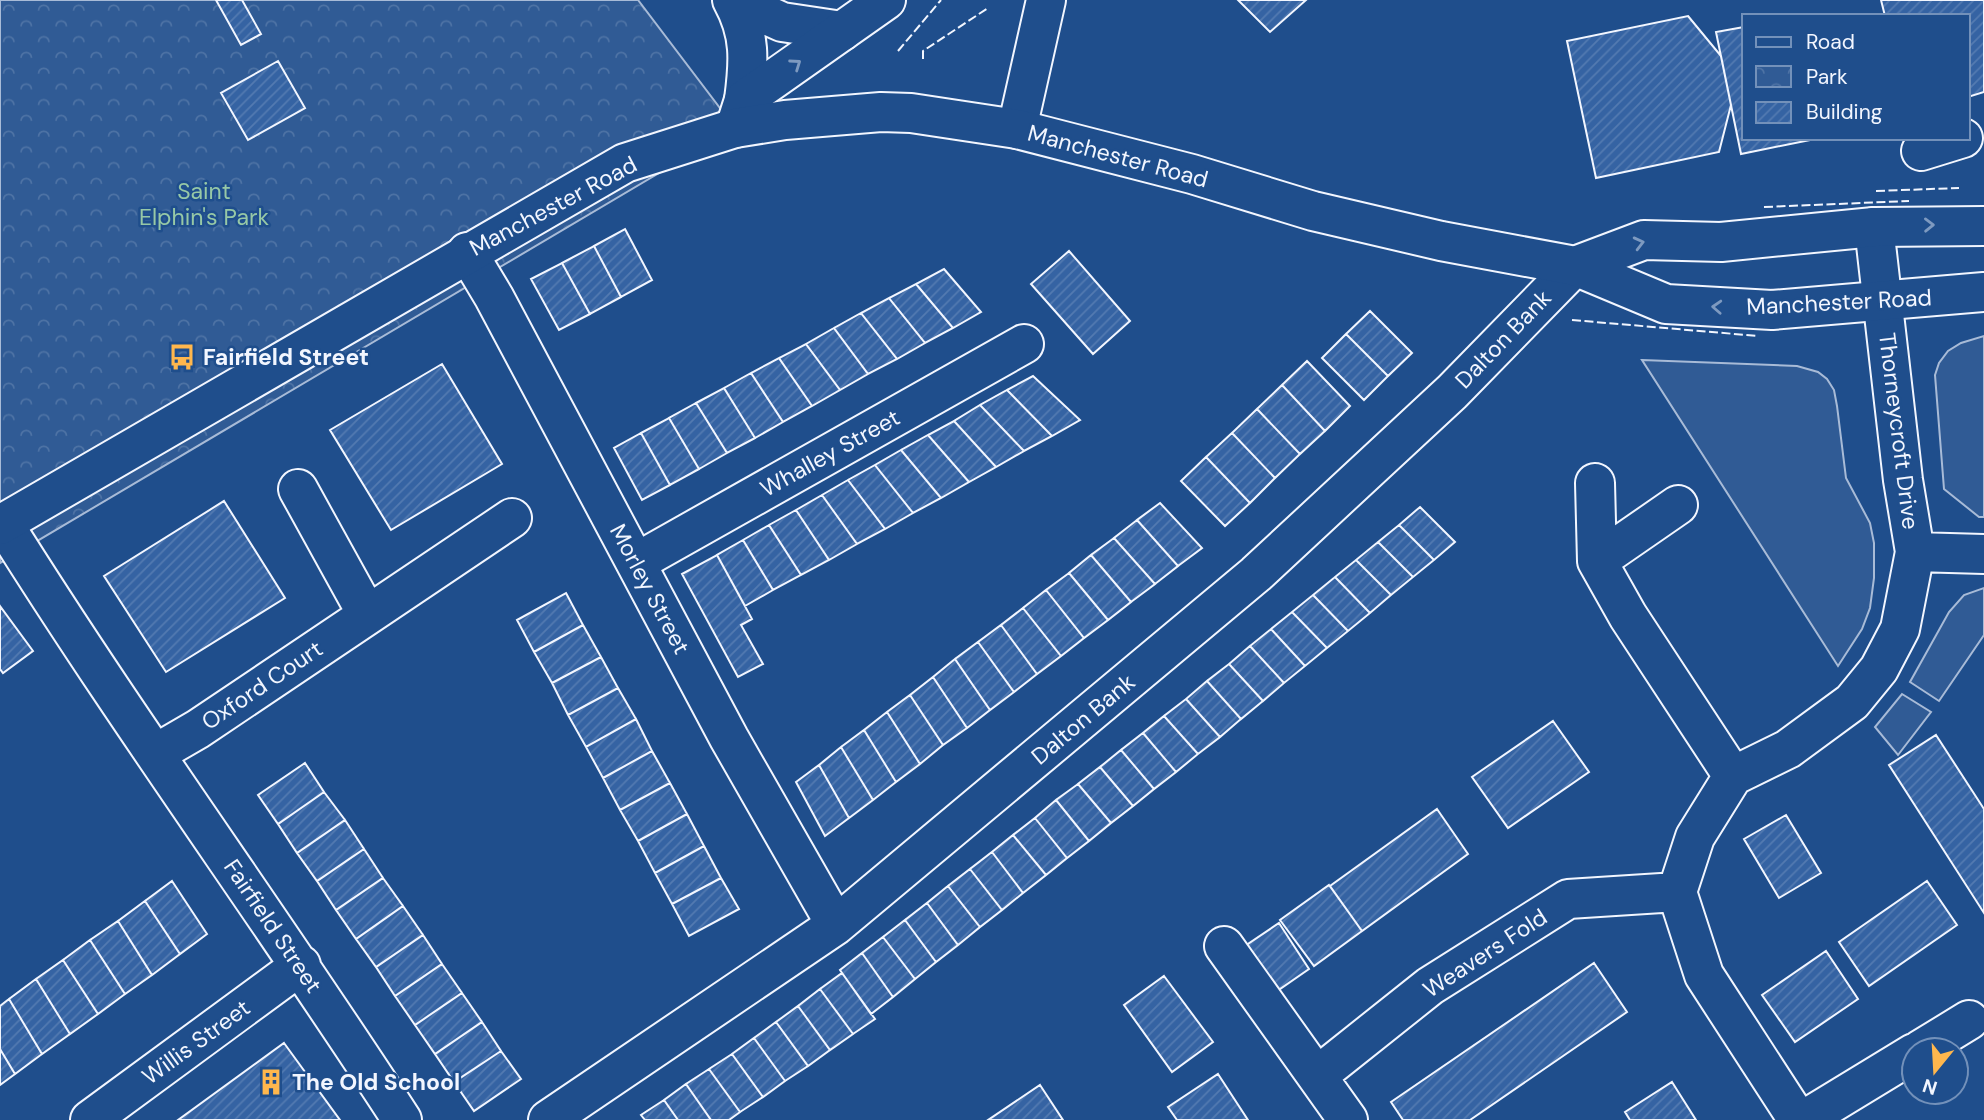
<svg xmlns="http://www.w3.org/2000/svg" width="1984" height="1120" font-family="'DM Sans',sans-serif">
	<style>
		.built { fill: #305b95; stroke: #a8bbd7; stroke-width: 2 }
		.park { fill: url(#park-crowns); stroke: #a8bbd7; stroke-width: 2 }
		.building { fill: url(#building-hatch); stroke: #f2f6ff; stroke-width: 2 }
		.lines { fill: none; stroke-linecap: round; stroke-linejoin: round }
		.street-casing { stroke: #f2f6ff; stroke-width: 42 }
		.secondary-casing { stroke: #f2f6ff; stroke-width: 42 }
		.primary-casing { stroke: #f2f6ff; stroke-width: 42 }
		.street { stroke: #1f4e8c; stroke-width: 38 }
		.secondary { stroke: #1f4e8c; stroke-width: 38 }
		.primary { stroke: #1f4e8c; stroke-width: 38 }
		.fence { stroke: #f2f6ff; stroke-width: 2; stroke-dasharray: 9 3.5; stroke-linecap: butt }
		.oneway { stroke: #7e9ac0 }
		.labels { text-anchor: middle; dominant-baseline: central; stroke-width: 5; stroke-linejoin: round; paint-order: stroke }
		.street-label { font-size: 23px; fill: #f2f6ff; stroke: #1f4e8c }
		.park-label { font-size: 23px; fill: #97c8a6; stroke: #1f4e8c }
		.poi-label { font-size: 23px; font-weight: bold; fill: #f2f6ff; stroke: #1f4e8c; text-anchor: start }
	</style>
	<defs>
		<pattern id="park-crowns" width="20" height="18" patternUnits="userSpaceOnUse" patternTransform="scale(1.75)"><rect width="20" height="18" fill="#305b95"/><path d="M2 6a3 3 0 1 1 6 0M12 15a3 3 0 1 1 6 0" fill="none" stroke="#4e73a5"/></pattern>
		<pattern id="building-hatch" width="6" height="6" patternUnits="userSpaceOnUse" patternTransform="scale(1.75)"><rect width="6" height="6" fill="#3563a3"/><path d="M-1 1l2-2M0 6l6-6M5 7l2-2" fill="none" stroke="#537ab1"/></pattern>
	</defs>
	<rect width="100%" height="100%" fill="#1f4e8c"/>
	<path class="built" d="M1984,336V517H1979L1944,489L1935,375L1939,363L1948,351L1961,343Z
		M1642,360L1797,366L1818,372L1827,379L1834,390L1837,406L1846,478L1870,523L1874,543V578L1870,608L1862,629L1838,666Z
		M1984,588V635L1939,701L1910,682L1949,612L1964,595Z
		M1902,694L1931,712L1898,755L1875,727Z"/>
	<path class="park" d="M0,0H638L735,128L0,563Z"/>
	<path class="building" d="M216,0H242L261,34L241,45Z
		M1238,0H1306L1270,32Z
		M1881,0H1984V92L1968,97V16H1885Z
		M1688,16L1721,56L1731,105L1719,152L1596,178L1567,41Z
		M1744,27V138H1820L1741,154L1716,32Z
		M278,61L305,108L248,140L221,93Z
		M625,229L652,280L621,297L594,246Z
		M594,246L621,297L590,314L562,263Z
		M1069,251L1130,321L1093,354L1031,284Z
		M562,263L590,314L559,330L531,279Z
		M944,269L981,312L953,328L916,284Z
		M916,284L953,328L925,343L889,298Z
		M889,298L925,343L897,359L861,313Z
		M1370,311L1412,353L1388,376L1346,334Z
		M861,313L897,359L868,374L834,328Z
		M834,328L868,374L840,390L806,344Z
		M1346,334L1388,376L1364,400L1322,358Z
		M806,344L840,390L812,406L779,358Z
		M779,358L812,406L783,422L751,373Z
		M1307,361L1350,406L1325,431L1282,385Z
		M442,364L502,464L391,530L330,430Z
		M751,373L783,422L755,438L724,388Z
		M1033,376L1080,420L1052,436L1007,390Z
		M1282,385L1325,431L1300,454L1257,409Z
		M724,388L755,438L727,453L696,403Z
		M1007,390L1052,436L1024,451L980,405Z
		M696,403L727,453L699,469L669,418Z
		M980,405L1024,451L996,467L954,421Z
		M1257,409L1300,454L1275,478L1232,433Z
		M669,418L699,469L670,485L641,433Z
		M954,421L996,467L969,482L928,435Z
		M641,433L670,485L642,500L614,448Z
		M1232,433L1275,478L1250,503L1206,457Z
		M928,435L969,482L941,498L901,450Z
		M901,450L941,498L913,513L875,465Z
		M1206,457L1250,503L1225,526L1181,481Z
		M875,465L913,513L885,529L848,480Z
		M848,480L885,529L857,544L822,495Z
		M822,495L857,544L829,560L796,510Z
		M224,501L285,598L166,672L104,576Z
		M1160,503L1202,548L1178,566L1137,520Z
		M1420,507L1455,542L1434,560L1399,525Z
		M796,510L829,560L801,575L769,525Z
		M1137,520L1178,566L1155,584L1114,538Z
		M769,525L801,575L773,590L743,540Z
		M1399,525L1434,560L1413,577L1378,542Z
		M1114,538L1155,584L1131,602L1091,555Z
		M743,540L773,590L745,606L717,555Z
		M1378,542L1413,577L1391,595L1356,560Z
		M717,555L752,619L741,625L763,664L738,677L682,574Z
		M1091,555L1131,602L1108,620L1069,573Z
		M1356,560L1391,595L1370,613L1335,577Z
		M1069,573L1108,620L1084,638L1046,590Z
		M1335,577L1370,613L1348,631L1313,595Z
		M1046,590L1084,638L1061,656L1023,608Z
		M566,593L583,625L534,652L517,620Z
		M1313,595L1348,631L1327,648L1292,612Z
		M0,606L33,651L3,673L0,669Z
		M1023,608L1061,656L1037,674L1001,625Z
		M1292,612L1327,648L1305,666L1271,629Z
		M583,625L601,657L552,683L534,652Z
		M1001,625L1037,674L1014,692L978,642Z
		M1271,629L1305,666L1284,683L1250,646Z
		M978,642L1014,692L990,710L955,659Z
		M1250,646L1284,683L1263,701L1229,664Z
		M601,657L618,688L568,715L552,683Z
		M955,659L990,710L967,728L933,677Z
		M1229,664L1263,701L1241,719L1207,681Z
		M933,677L967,728L943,745L910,695Z
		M1207,681L1241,719L1220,737L1186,699Z
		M618,688L636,719L586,747L568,715Z
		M910,695L943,745L920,764L887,712Z
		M1186,699L1220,737L1198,754L1164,716Z
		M887,712L920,764L896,782L864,730Z
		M1164,716L1198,754L1176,772L1143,733Z
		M636,719L652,751L603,778L586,747Z
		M1553,721L1589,772L1508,828L1472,777Z
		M864,730L896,782L873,800L841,747Z
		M1143,733L1176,772L1154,789L1121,750Z
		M1936,735L1984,809V913L1889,765Z
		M841,747L873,800L849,818L819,765Z
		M1121,750L1154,789L1133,806L1100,767Z
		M652,751L670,783L620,810L603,778Z
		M305,763L324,792L278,824L258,795Z
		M819,765L849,818L825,836L796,782Z
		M1100,767L1133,806L1111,823L1078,784Z
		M670,783L687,814L638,841L620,810Z
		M1078,784L1111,823L1089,841L1056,800Z
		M324,792L345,820L297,853L278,824Z
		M1056,800L1089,841L1067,858L1035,818Z
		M1437,809L1468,854L1362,931L1330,886Z
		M687,814L704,846L655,873L638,841Z
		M1786,815L1821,873L1779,898L1744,839Z
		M1035,818L1067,858L1046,875L1013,835Z
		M345,820L364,849L317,881L297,853Z
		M1013,835L1046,875L1023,893L992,852Z
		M704,846L721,878L672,904L655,873Z
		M364,849L383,878L336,910L317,881Z
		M992,852L1023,893L1002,910L970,869Z
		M970,869L1002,910L980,927L948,886Z
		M383,878L403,906L356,939L336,910Z
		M721,878L739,909L689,936L672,904Z
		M172,881L207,934L180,954L145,901Z
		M1927,881L1957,925L1869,986L1839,942Z
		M1329,885L1362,931L1314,966L1280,920Z
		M948,886L980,927L958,945L927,903Z
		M145,901L180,954L152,975L118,921Z
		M927,903L958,945L936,962L905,920Z
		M403,906L423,935L376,967L356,939Z
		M905,920L936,962L915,979L883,937Z
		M118,921L152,975L125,994L90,940Z
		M1279,923L1309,969L1267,998L1236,952Z
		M423,935L442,964L395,996L376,967Z
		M883,937L915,979L893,997L862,953Z
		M90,940L125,994L98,1014L63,960Z
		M1826,951L1858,999L1795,1042L1762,995Z
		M862,953L893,997L871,1014L840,970Z
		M63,960L98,1014L70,1034L36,979Z
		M1594,963L1627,1012L1470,1120H1403L1391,1102Z
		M442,964L462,993L415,1025L395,996Z
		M842,973L875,1019L853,1034L820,989Z
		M1164,976L1213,1042L1172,1072L1124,1005Z
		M36,979L70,1034L42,1054L9,999Z
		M820,989L853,1034L830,1050L798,1006Z
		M462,993L482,1022L435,1054L415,1025Z
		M9,999L42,1054L15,1074L0,1049V1006Z
		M798,1006L830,1050L808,1066L776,1022Z
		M482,1022L501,1051L454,1082L435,1054Z
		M776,1022L808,1066L785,1081L754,1038Z
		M754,1038L785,1081L763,1097L732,1054Z
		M284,1043L340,1120H178Z
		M0,1049L15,1074L0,1085Z
		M501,1051L521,1079L474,1111L454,1082Z
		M732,1054L763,1097L740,1112L709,1069Z
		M709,1069L740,1112L729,1120H711L686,1084Z
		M1218,1074L1248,1120H1177L1168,1107Z
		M1672,1082L1696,1120H1630L1625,1112Z
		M686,1084L711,1120H678L664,1100Z
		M1040,1085L1063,1120H988Z
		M664,1100L678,1120H645L641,1115Z"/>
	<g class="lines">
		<g class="street-casing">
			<path id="street" d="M732,0C751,34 749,62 744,100
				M734,0L782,22L842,31
				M1921,151L1963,138
				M1874,227L1903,480L1915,552
				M467,252L494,297L729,738L836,925
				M1595,483L1597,561L1678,505
				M298,489L367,614
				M3,523C130,726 272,919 402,1120
				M1597,561L1628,616L1733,776
				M637,562L1024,344
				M155,754L198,729L512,518
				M1224,946L1348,1120
				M1920,1050L1969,1020
				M1317,1076L1430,986L1568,899L1677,892
				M90,1120L301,965
				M548,1120L836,925L1256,574L1452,392L1575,266
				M1798,1120L1704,975L1677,892L1695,837L1733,776L1788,749L1852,702L1879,669L1900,629L1915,552L1984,554
				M1804,1120L1914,1053"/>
		</g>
		<g class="secondary-casing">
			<path id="secondary" d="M735,128L744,100L886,0
				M1017,129L1046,0"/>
		</g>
		<g class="primary-casing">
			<path id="primary" d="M1575,266L1644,240L1721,242L1874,227L1984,226
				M0,525L625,163L735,128L785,120L881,112L911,113L1017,129L1192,174L1313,211L1441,241L1575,266L1666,304L1772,310L1984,292"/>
		</g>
		<use href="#street" class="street"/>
		<use href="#secondary" class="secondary"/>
		<use href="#primary" class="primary"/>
		<path class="fence" d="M898,51L941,0
			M923,59V51L988,8
			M1876,191L1959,188
			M1764,207L1909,201
			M1572,320L1758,336"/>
	</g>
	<defs><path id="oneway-chevron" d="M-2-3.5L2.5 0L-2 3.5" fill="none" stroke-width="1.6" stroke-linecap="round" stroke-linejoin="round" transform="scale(1.75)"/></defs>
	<g class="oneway">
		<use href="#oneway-chevron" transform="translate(796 64) rotate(-35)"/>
		<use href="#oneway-chevron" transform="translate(1929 225) rotate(-1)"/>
		<use href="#oneway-chevron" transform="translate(1639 243) rotate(-14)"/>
		<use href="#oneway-chevron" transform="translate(1717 307) rotate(-177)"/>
	</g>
	<defs>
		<g id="bus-bare" transform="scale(2.1)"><path d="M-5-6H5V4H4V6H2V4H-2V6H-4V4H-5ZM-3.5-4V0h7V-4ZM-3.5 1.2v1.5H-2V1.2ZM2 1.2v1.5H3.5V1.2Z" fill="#ffb74d" stroke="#1f4e8c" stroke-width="2.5" paint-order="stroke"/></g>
		<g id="building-bare" transform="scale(2.1)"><path d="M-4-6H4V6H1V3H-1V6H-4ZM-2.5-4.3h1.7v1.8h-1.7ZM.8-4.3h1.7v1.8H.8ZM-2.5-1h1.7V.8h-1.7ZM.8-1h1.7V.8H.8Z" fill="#ffb74d" stroke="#1f4e8c" stroke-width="2.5" paint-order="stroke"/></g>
	</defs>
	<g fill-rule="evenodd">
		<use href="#bus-bare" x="182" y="357"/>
		<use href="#building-bare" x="271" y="1082"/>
	</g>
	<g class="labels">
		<g class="street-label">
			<text transform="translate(1118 156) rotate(15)">Manchester Road</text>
			<text transform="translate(553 206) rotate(-28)">Manchester Road</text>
			<text transform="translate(1839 302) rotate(-3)">Manchester Road</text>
			<text transform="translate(1503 339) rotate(-46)">Dalton Bank</text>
			<text transform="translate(1899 431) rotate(83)">Thorneycroft Drive</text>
			<text transform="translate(830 453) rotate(-29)">Whalley Street</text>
			<text transform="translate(650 589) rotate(62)">Morley Street</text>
			<text transform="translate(262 685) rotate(-34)">Oxford Court</text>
			<text transform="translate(1083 719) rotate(-40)">Dalton Bank</text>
			<text transform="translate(273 926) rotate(56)">Fairfield Street</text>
			<text transform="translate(1485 953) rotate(-33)">Weavers Fold</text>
			<text transform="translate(196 1042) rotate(-36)">Willis Street</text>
		</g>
		<g class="park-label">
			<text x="204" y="191">Saint<tspan x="204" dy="26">Elphin's Park</tspan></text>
		</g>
		<g class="poi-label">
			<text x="203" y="357">Fairfield Street</text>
			<text x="292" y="1082">The Old School</text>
		</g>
	</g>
	<rect x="1742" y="14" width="228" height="126" fill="#1f4e8c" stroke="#7391ba" stroke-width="2"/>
	<rect x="1756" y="37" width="35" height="10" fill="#1f4e8c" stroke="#7391ba" stroke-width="2"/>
	<text x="1806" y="49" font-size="21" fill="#f2f6ff">Road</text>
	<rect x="1756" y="66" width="35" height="21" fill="url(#park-crowns)" stroke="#7391ba" stroke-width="2"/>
	<text x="1806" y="84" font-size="21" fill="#f2f6ff">Park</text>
	<rect x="1756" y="102" width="35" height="21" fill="url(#building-hatch)" stroke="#7391ba" stroke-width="2"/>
	<text x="1806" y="119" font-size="21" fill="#f2f6ff">Building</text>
	<g transform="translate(1935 1071) rotate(198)"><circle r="33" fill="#1f4e8c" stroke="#7391ba" stroke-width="2"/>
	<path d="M0-5L12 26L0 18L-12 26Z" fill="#ffb74d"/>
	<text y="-10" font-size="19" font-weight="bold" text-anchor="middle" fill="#f2f6ff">N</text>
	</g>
</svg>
